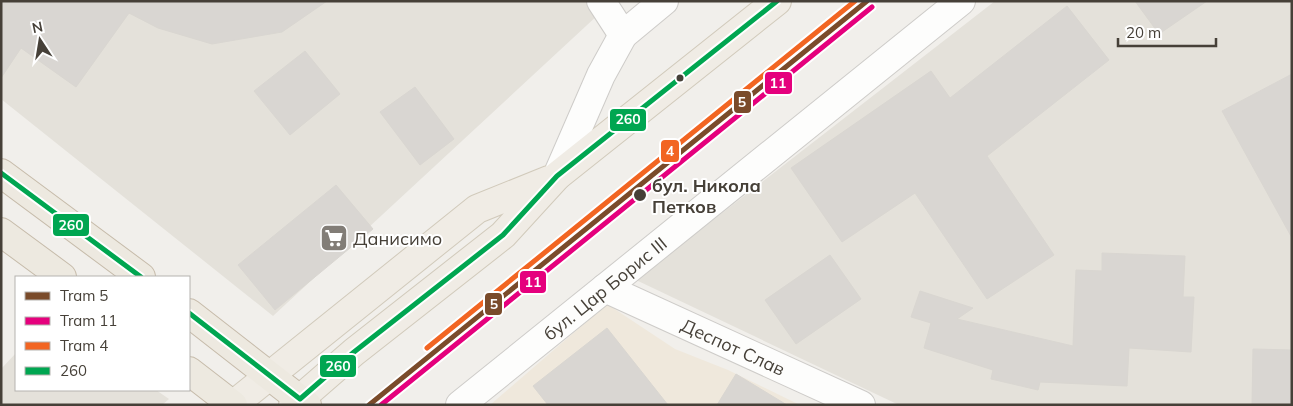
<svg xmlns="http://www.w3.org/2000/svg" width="1293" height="406" font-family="Mulish,sans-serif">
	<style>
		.residential { fill: #e4e1da }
		.commercial { fill: #efe8dc }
		.building { fill: #d9d6d2; stroke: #d9d6d1 }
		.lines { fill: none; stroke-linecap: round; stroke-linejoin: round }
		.minor-casing { stroke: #ceccc9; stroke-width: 30 }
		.primary-casing { stroke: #d1cabb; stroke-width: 30 }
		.trunk-casing { stroke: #c6bbaa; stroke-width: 30 }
		.minor { stroke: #fdfdfc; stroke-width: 28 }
		.primary { stroke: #f0ece5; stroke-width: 28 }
		.trunk { stroke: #ede9e0; stroke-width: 28 }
		.bus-1-casing { stroke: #fff; stroke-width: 9 }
		.bus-1 { stroke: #00a651; stroke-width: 5 }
		.tram-1-casing { stroke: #fff; stroke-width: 9 }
		.tram-2-casing { stroke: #fff; stroke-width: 9 }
		.tram-3-casing { stroke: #fff; stroke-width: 9 }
		.tram-1 { stroke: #7a4b2a; stroke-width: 5 }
		.tram-2 { stroke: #e5007d; stroke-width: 5 }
		.tram-3 { stroke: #f26522; stroke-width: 5 }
		.bus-dot { fill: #464038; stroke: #fff; stroke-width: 2 }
		.labels { text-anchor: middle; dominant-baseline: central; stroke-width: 4; stroke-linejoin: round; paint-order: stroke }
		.stop-label { font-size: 18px; font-weight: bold; fill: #464038; stroke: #fff; text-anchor: start }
		.poi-label { font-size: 18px; fill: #464038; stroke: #fff; text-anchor: start }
		.street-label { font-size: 18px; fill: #464038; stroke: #fff }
		.line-badge { stroke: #fff; stroke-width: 2 }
		.badge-label { font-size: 14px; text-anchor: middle; font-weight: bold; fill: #fff }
	</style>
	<rect width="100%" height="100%" fill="#f1efeb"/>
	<path class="residential" d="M1,1H613L273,316L1,99Z
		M995,1H1292V405H899L636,280Z
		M16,353V390H156L169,399L162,405H1V369Z"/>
	<path class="commercial" d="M607,304L675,349L728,370L800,405H490Z"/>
	<path class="building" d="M1,1H327L282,32L212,44L158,28L129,13L76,87L21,48L1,78Z
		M1135,1H1207L1159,34Z
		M1067,6L1109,60L987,156L1054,255L987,299L915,193L842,242L791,168L931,71L950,98Z
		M305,51L340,94L290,135L254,91Z
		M1292,74V238L1222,111Z
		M415,87L454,139L420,165L380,112Z
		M336,185L373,229L275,310L238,265Z
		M1102,253L1185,256L1183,297H1194L1191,352L1129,348L1127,386L1040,382L1038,390L991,379L993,370L924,348L931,323L911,317L920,291L973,308L957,319L1073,346L1076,270L1102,271Z
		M830,255L861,299L796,344L765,300Z
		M607,328L668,405H548L533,386Z
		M1253,349L1292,350V405H1252Z
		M736,374L787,405H717Z"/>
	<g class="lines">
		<g class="minor-casing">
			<g id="minor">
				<path d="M601,1L623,35"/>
				<path d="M557,176L601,75L623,35L664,1"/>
				<path id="s1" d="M605,288L861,405"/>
				<path id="s2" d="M460,405L961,1"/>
			</g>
		</g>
		<g class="primary-casing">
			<path id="primary" d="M233,405L477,209L549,180
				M293,405L354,352L503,235L557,176L777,1"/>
		</g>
		<g class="trunk-casing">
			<path id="trunk" d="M1,173L141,277
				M1,232L62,277
				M189,313L307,405
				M189,371L233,405"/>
		</g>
		<use href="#minor" class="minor"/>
		<use href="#primary" class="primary"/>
		<use href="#trunk" class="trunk"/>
		<g class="bus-1-casing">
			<path id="bus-1" d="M1,173L141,277
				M189,313L300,399L354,352L503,235L557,176L777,1"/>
		</g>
		<use href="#bus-1" class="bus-1"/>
		<g class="tram-1-casing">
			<path id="tram-1" d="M369,405L867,1"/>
		</g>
		<g class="tram-2-casing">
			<path id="tram-2" d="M381,405L872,7"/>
		</g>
		<g class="tram-3-casing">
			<path id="tram-3" d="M427,348L855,1"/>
		</g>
		<use href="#tram-1" class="tram-1"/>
		<use href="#tram-2" class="tram-2"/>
		<use href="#tram-3" class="tram-3"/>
	</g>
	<defs>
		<g id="supermarket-square" transform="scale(1.4375)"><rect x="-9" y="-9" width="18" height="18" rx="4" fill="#827d77" stroke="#fff"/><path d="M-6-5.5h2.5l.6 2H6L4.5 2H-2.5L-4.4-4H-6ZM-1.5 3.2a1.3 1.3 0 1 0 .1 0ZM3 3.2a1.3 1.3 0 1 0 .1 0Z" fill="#fff"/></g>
	</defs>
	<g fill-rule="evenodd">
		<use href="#supermarket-square" x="334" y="238"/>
	</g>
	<g class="bus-dot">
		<circle cx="680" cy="78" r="4.5"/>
		<circle cx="640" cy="195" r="7"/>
	</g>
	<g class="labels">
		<g class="stop-label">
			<text x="652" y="185">бул. Никола<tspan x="652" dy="21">Петков</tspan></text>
		</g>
		<g class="poi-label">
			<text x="353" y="238">Данисимо</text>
		</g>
		<g class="street-label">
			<text stroke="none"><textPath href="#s2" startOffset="186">бул. Цар Борис III</textPath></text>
			<text stroke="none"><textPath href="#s1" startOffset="141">Деспот Слав</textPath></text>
		</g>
	</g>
	<g class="line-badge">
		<rect x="764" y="71" width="29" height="24" rx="5" fill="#e5007d"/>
		<rect x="733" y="90" width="19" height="24" rx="5" fill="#7a4b2a"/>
		<rect x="609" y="108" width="38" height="24" rx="5" fill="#00a651"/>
		<rect x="660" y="139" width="20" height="24" rx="5" fill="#f26522"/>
		<rect x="52" y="213" width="38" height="24" rx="5" fill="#00a651"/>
		<rect x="519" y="270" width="28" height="24" rx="5" fill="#e5007d"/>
		<rect x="484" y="292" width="19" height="24" rx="5" fill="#7a4b2a"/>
		<rect x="319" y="354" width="38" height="24" rx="5" fill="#00a651"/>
	</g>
	<g class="badge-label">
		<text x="778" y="88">11</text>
		<text x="742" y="107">5</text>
		<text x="628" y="124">260</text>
		<text x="670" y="156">4</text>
		<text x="71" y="230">260</text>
		<text x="533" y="287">11</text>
		<text x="494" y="309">5</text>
		<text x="338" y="371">260</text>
	</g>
	<rect width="1293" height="406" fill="none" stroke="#464038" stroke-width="5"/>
	<rect x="15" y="276" width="175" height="115" fill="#ffffff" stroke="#b5b3af"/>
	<rect x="25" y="292" width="25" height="8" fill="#7a4b2a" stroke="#b5b3af"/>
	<text x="60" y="301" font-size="15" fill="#464038">Tram 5</text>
	<rect x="25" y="317" width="25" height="8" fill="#e5007d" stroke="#b5b3af"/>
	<text x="60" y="326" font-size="15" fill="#464038">Tram 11</text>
	<rect x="25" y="342" width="25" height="8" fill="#f26522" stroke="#b5b3af"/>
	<text x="60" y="351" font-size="15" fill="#464038">Tram 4</text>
	<rect x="25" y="367" width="25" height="8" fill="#00a651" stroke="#b5b3af"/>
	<text x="60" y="376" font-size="15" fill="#464038">260</text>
	<g transform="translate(40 40) rotate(348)" stroke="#ffffff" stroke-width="4" paint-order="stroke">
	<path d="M0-4L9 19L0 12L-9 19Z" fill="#464038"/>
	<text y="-8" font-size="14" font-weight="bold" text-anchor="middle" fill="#464038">N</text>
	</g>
	<path d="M1118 38v8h98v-8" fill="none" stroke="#464038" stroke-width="2.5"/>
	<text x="1126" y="38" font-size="15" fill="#464038" stroke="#ffffff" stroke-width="4" paint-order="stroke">20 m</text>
</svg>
